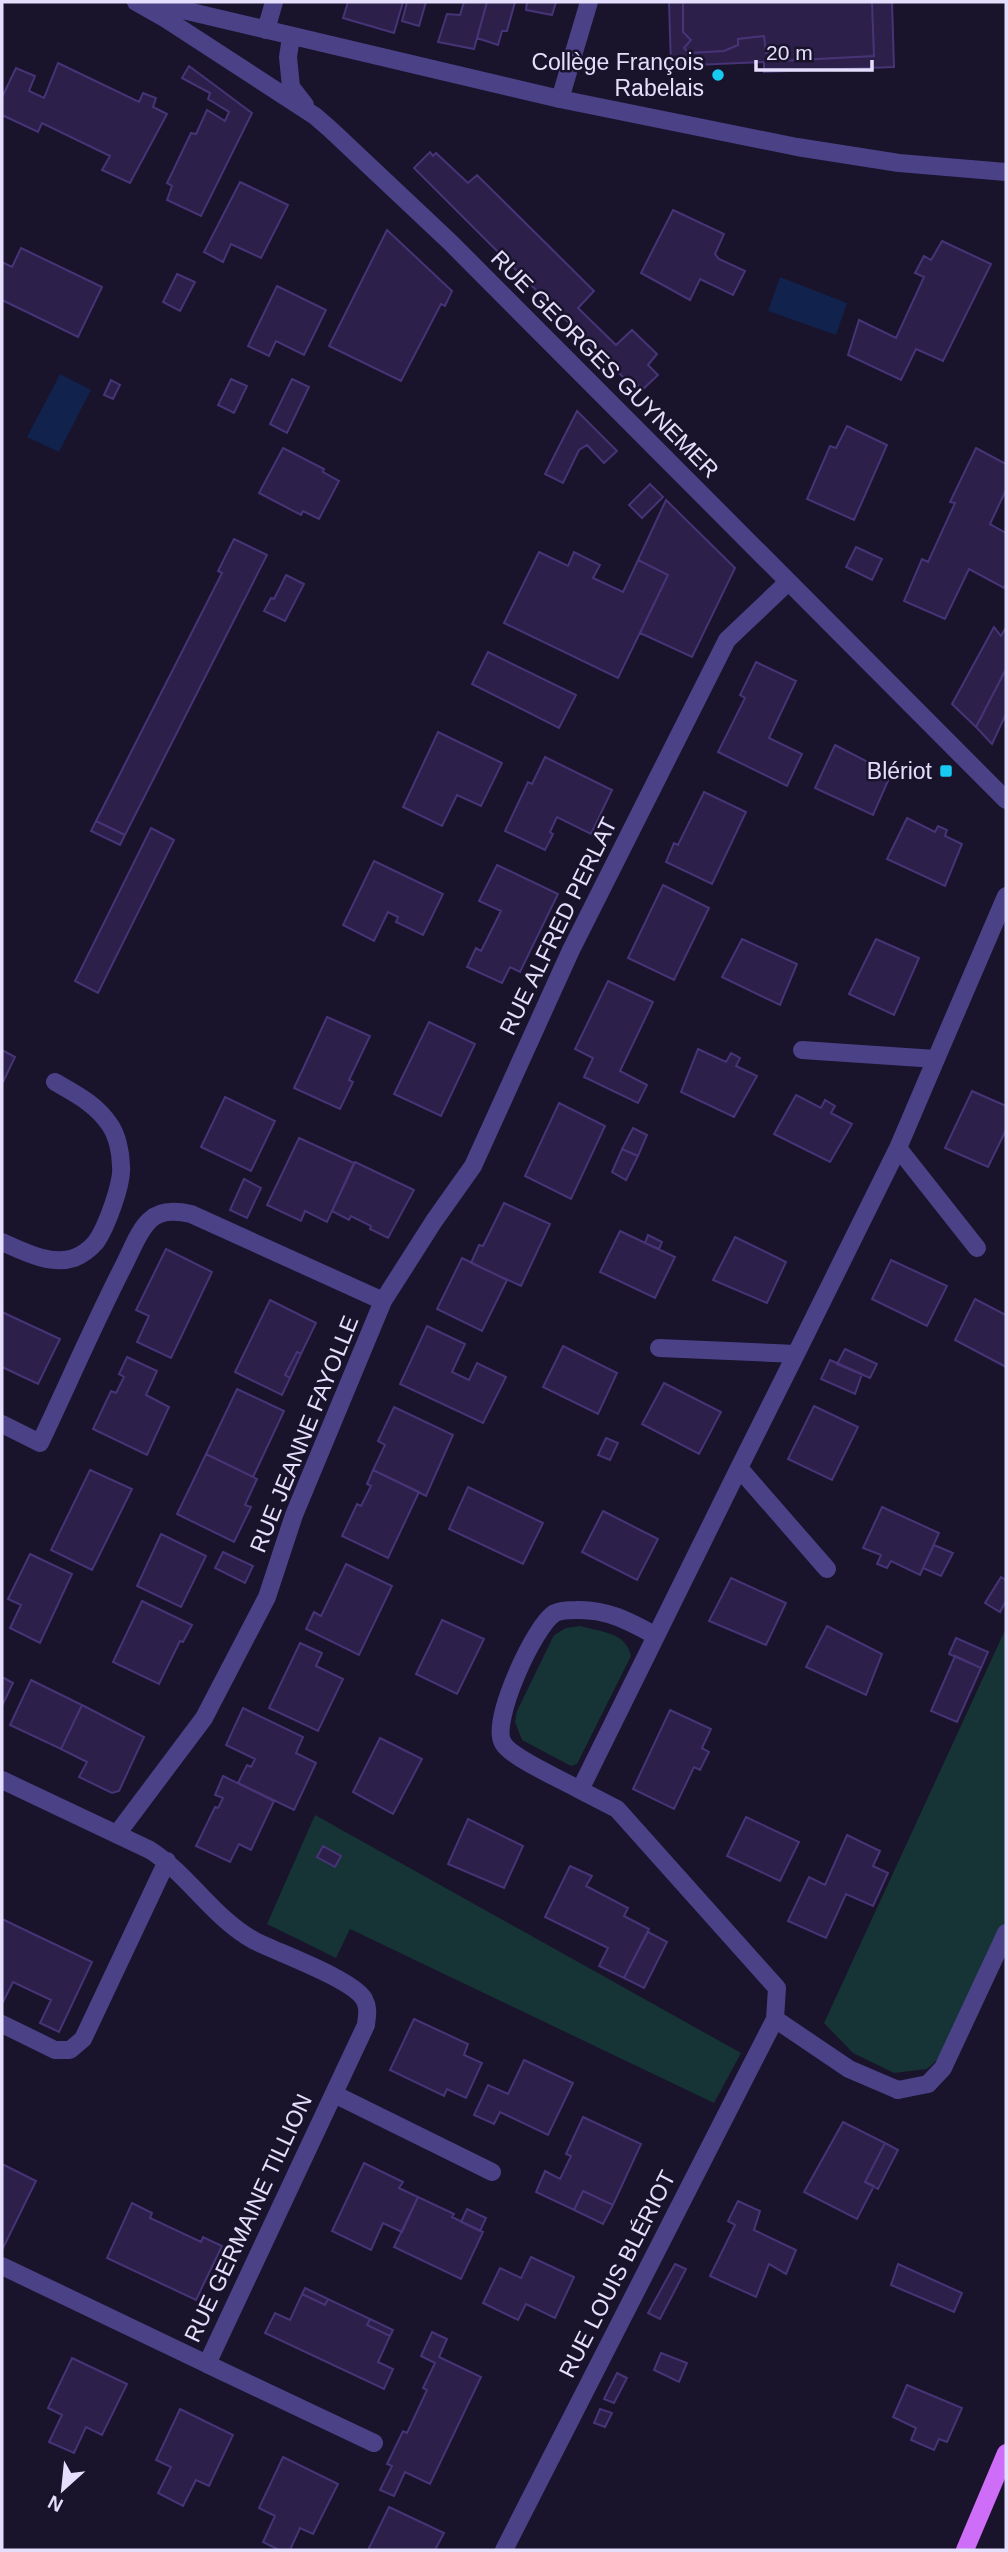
<svg xmlns="http://www.w3.org/2000/svg" width="1008" height="2552" font-family="Helvetica,sans-serif">
	<style>
		.green { fill: #163335 }
		.water { fill: #11224c }
		.building { fill: #2c204b; stroke: #463476; stroke-width: 2 }
		.lines { fill: none; stroke-linecap: round; stroke-linejoin: round }
		.service { stroke: #4a4187; stroke-width: 18 }
		.minor { stroke: #4a4187; stroke-width: 18 }
		.tertiary { stroke: #4a4187; stroke-width: 18 }
		.primary { stroke: #ce6df7; stroke-width: 18 }
		.poi-dot { fill: #17caf2; stroke: #19132b; stroke-width: 2.5 }
		.labels { text-anchor: middle; dominant-baseline: central; stroke-width: 5; stroke-linejoin: round; paint-order: stroke }
		.poi-label { font-size: 23px; fill: #e5dffd; stroke: #19132b; text-anchor: end }
		.street-label { font-size: 23px; fill: #e5dffd; stroke: #19132b }
	</style>
	<rect width="100%" height="100%" fill="#19132b"/>
	<path class="green" d="M580,1626C601,1632 626,1632 631,1656L577,1764L571,1766L522,1740L515,1722L517,1711L554,1635L566,1628Z
		M1006,1628V1920L945,2053L927,2069L894,2073L853,2053L824,2023Z
		M315,1815L741,2053L714,2103L350,1929L336,1958L267,1924Z"/>
	<path class="water" d="M780,277L847,303L836,335L768,311Z
		M60,374L91,390L59,452L27,437Z"/>
	<path class="building" d="M348,2H403L394,33L343,18Z
		M407,2H426L419,26L402,21Z
		M464,2H487L474,49L438,42L447,14L460,15Z
		M487,2H515L507,31H502L498,45L477,38Z
		M527,2H556L552,15L526,10Z
		M669,2H683V32L691,40L684,48L689,53L724,51L738,45V39L764,36L766,53L780,52L781,61L874,56L872,2H892L894,67L764,72V62L671,66Z
		M683,2H872L874,56L781,61L780,52L766,53L764,36L738,39V45L724,51L689,53L684,48L691,40L683,32Z
		M58,63L139,102L143,93L156,98L153,107L167,114L130,183L102,170L110,156L42,123L38,132L2,115V97L16,68L35,76L29,91L44,98Z
		M189,66L252,113L201,216L167,200L172,186L167,183L191,133L196,134L207,110L225,121L229,112L208,99L210,93L182,78Z
		M430,152L433,156L436,153L468,183L477,175L594,291L578,308L616,345L632,330L657,354L648,365L658,375L642,390L631,379L628,382L414,168Z
		M240,182L288,205L261,258L231,244L223,262L204,252Z
		M673,210L724,234L715,254L719,259L745,271L733,295L700,279L690,300L641,273Z
		M387,230L452,291L445,306L441,304L401,381L329,346Z
		M942,241L991,264L943,361L916,349L901,380L848,355L859,320L896,338L924,277L915,273L924,256L931,260Z
		M21,248L102,287L78,337L2,300V262L12,267Z
		M177,274L195,282L180,311L163,302Z
		M277,286L326,310L304,355L276,341L269,356L248,346Z
		M231,379L247,386L234,413L218,405Z
		M292,379L309,387L287,433L270,424Z
		M111,380L120,385L113,399L104,395Z
		M577,411L617,451L604,463L587,445L579,450L563,483L545,474Z
		M847,426L887,445L854,520L807,499L830,446L836,448Z
		M283,448L324,469L323,472L339,481L319,519L303,511L301,515L259,493Z
		M976,448L1006,464V490L990,524L1006,533V584L1004,588L969,569L945,619L904,601L922,559L928,562L955,503L950,502Z
		M650,484L663,497L642,518L629,505Z
		M666,500L735,568L692,657L640,633L668,575L638,560Z
		M234,539L267,555L125,835L96,821L222,573L218,571Z
		M856,547L882,559L872,580L846,567Z
		M539,552L568,566L574,552L600,565L593,578L623,592L638,560L668,575L618,678L504,623Z
		M286,575L304,584L285,621L264,611L271,598L274,599Z
		M994,627L1001,636L1006,627V669L976,727L952,704Z
		M488,652L576,695L559,728L472,684Z
		M756,662L796,681L769,738L802,754L787,786L718,752L745,698L740,695Z
		M1006,669V714L992,744L976,727Z
		M438,732L502,763L481,806L457,795L442,826L403,807Z
		M835,745L891,774L873,815L815,788Z
		M545,757L612,790L591,834L557,817L550,832L553,834L545,850L505,831L528,782L532,784Z
		M704,792L746,812L712,884L666,862L674,843L678,845Z
		M907,818L935,832L938,826L947,830L945,836L962,844L945,886L887,859Z
		M96,821L125,835L120,845L91,831Z
		M151,828L174,840L98,993L75,981Z
		M374,861L443,894L423,935L396,922L398,917L388,912L374,941L343,925Z
		M497,865L558,894L520,972L510,967L502,983L467,967L476,948L481,951L501,911L479,901Z
		M663,885L709,908L674,980L628,958Z
		M742,939L797,964L780,1005L722,977Z
		M876,939L919,958L894,1015L849,994Z
		M608,981L653,1002L620,1071L647,1085L638,1103L584,1077L593,1058L575,1049Z
		M327,1017L370,1036L349,1080L353,1082L340,1109L294,1088Z
		M429,1022L475,1044L441,1116L394,1094Z
		M698,1049L726,1062L731,1053L740,1058L736,1066L757,1076L734,1117L681,1092Z
		M2,1050L15,1057L2,1084Z
		M972,1091L1006,1106V1130L988,1167L945,1148Z
		M796,1095L821,1108L825,1100L835,1106L831,1113L852,1124L830,1162L774,1134Z
		M225,1097L275,1121L251,1171L201,1147Z
		M559,1103L605,1126L571,1199L525,1176Z
		M633,1128L647,1135L638,1156L622,1149Z
		M299,1138L354,1163L327,1222L305,1211L301,1221L267,1205Z
		M622,1149L638,1156L626,1180L612,1172Z
		M355,1162L414,1190L388,1238L370,1229L371,1226L351,1216L349,1220L332,1211Z
		M244,1179L261,1188L247,1218L230,1210Z
		M504,1203L550,1224L521,1286L471,1263L479,1245L483,1246Z
		M620,1231L675,1257L655,1298L600,1272Z
		M648,1235L662,1242L659,1249L645,1243Z
		M735,1237L786,1262L767,1303L713,1280Z
		M166,1249L212,1272L171,1358L137,1342L149,1316L136,1310Z
		M462,1258L507,1280L482,1331L437,1309Z
		M891,1260L947,1286L927,1326L872,1299Z
		M975,1299L1006,1315V1367L955,1340Z
		M270,1300L316,1323L301,1354L297,1352L285,1375L290,1378L282,1395L235,1372Z
		M2,1312L60,1339L38,1384L2,1367Z
		M427,1326L465,1344L452,1372L469,1380L477,1363L506,1377L483,1423L400,1384Z
		M563,1346L617,1373L598,1414L543,1387Z
		M845,1349L877,1364L870,1378L837,1364Z
		M297,1352L301,1354L290,1378L285,1375Z
		M127,1357L157,1371L146,1395L169,1407L147,1455L93,1429L111,1391L116,1393L124,1377L119,1374Z
		M830,1360L862,1374L855,1394L821,1379Z
		M664,1383L721,1412L699,1454L642,1424Z
		M237,1389L284,1411L253,1477L206,1454Z
		M814,1406L858,1427L832,1480L788,1459Z
		M394,1407L453,1435L426,1496L373,1470L385,1445L378,1441Z
		M606,1438L618,1443L610,1460L598,1455Z
		M206,1454L257,1479L245,1505L251,1507L234,1542L177,1514Z
		M90,1470L132,1489L92,1570L51,1550Z
		M373,1470L419,1492L388,1558L342,1536L357,1504L361,1506L371,1486L367,1484Z
		M468,1487L543,1523L523,1564L449,1529Z
		M882,1507L939,1533L920,1575L891,1561L887,1568L877,1564L881,1555L863,1548Z
		M603,1511L658,1539L637,1580L582,1552Z
		M161,1534L206,1556L181,1607L137,1586Z
		M934,1545L953,1553L941,1576L923,1568Z
		M223,1552L253,1566L245,1583L215,1568Z
		M30,1554L72,1574L40,1643L10,1628L21,1605L8,1599Z
		M346,1564L392,1586L359,1655L306,1629L314,1612L321,1616Z
		M1001,1577L1006,1580V1601L1000,1612L985,1603Z
		M731,1578L786,1603L766,1645L709,1621Z
		M142,1601L192,1625L183,1642L180,1641L159,1684L113,1662Z
		M442,1620L484,1639L457,1694L416,1674Z
		M827,1626L882,1654L866,1695L806,1667Z
		M956,1638L988,1652L981,1668L949,1654Z
		M300,1643L322,1653L316,1666L343,1679L318,1731L269,1708Z
		M955,1656L981,1668L957,1722L931,1711Z
		M2,1677L13,1683L2,1706Z
		M31,1680L82,1705L61,1749L10,1725Z
		M82,1705L144,1737L119,1791L112,1793L79,1777L87,1762L61,1749Z
		M243,1708L303,1737L296,1753L316,1763L294,1810L238,1783L247,1765L251,1767L255,1759L226,1745Z
		M670,1710L711,1729L702,1748L709,1752L700,1770L694,1767L674,1809L633,1789Z
		M380,1738L422,1759L393,1814L353,1792Z
		M223,1776L274,1801L251,1850L239,1844L230,1862L196,1846L215,1807L218,1808L223,1798L215,1795Z
		M746,1817L799,1842L780,1881L727,1856Z
		M468,1819L523,1846L504,1888L448,1864Z
		M847,1835L880,1851L873,1866L888,1873L873,1906L846,1894L826,1938L788,1921L809,1877L825,1885Z
		M323,1846L341,1856L335,1867L317,1857Z
		M570,1866L592,1876L586,1886L628,1908L624,1916L649,1929L624,1978L599,1966L608,1948L545,1917Z
		M2,1919L92,1962L59,2032L40,2023L51,2000L13,1982L2,2004Z
		M648,1932L667,1942L644,1988L624,1978Z
		M414,2019L468,2044L464,2055L482,2063L466,2098L447,2089L444,2096L390,2070Z
		M524,2060L573,2083L548,2135L500,2112L494,2124L474,2115L488,2085L508,2094Z
		M583,2117L641,2144L613,2205L583,2191L574,2210L536,2192L545,2171L560,2179L571,2156L566,2154Z
		M843,2122L885,2143L865,2182L874,2186L857,2219L804,2192Z
		M885,2143L898,2150L878,2189L865,2182Z
		M364,2163L403,2182L399,2188L418,2197L402,2232L383,2223L371,2250L332,2231Z
		M2,2164L36,2181L2,2250Z
		M583,2191L613,2205L603,2224L574,2210Z
		M418,2197L454,2214L452,2217L483,2232L461,2279L394,2247Z
		M738,2201L760,2211L754,2230L796,2250L786,2274L769,2264L756,2297L710,2276L735,2225L728,2221Z
		M132,2203L152,2213L150,2218L201,2242L203,2237L222,2246L196,2300L107,2258Z
		M467,2209L486,2218L480,2231L461,2222Z
		M531,2257L574,2277L555,2318L526,2304L518,2320L483,2303L500,2268L521,2278Z
		M675,2264L686,2269L660,2319L648,2313Z
		M898,2264L962,2293L954,2312L891,2285Z
		M305,2288L328,2299L325,2305L302,2294Z
		M302,2294L325,2305L328,2299L370,2319L367,2325L390,2336L378,2362L393,2369L384,2389L265,2333L275,2313L290,2320Z
		M370,2319L393,2330L390,2336L367,2325Z
		M432,2332L447,2339L439,2357L481,2377L430,2484L405,2472L394,2496L380,2490L392,2466L387,2464L403,2431L407,2433L427,2390L423,2388L435,2363L421,2356Z
		M661,2353L687,2363L679,2382L654,2370Z
		M72,2358L127,2384L102,2435L86,2427L74,2453L49,2442L62,2415L48,2408Z
		M617,2373L627,2378L614,2403L604,2399Z
		M907,2385L962,2408L947,2442L939,2439L934,2450L911,2440L916,2428L893,2417Z
		M180,2409L233,2435L209,2486L196,2480L183,2506L158,2493L171,2467L156,2460Z
		M600,2409L612,2413L605,2427L594,2423Z
		M283,2457L338,2484L313,2534L300,2528L290,2550H279L263,2542L275,2516L259,2508Z
		M389,2507L444,2533L435,2550H368Z"/>
	<g class="lines">
		<path class="service" d="M898,2090L928,2084L943,2068L1006,1933"/>
		<path class="minor" d="M266,30L274,2
			M560,99L589,2
			M802,1050L936,1059L1006,896
			M936,1059L898,1148L977,1248
			M2,1242C22,1251 51,1266 74,1258C82,1255 90,1249 96,1242C106,1228 123,1183 121,1166C121,1153 117,1135 110,1125C96,1104 76,1094 55,1082
			M383,1301L434,1221L473,1166L571,950L727,640L788,582
			M659,1348L796,1354L898,1148
			M796,1354L739,1468L827,1569
			M2,1424L40,1443C68,1384 94,1324 123,1267C131,1252 138,1231 150,1220C161,1209 178,1211 191,1214L383,1301L294,1515L267,1597L204,1718L117,1834
			M739,1468L580,1790L617,1809L777,1988L775,2019L849,2069L898,2090
			M2,1780L150,1850C189,1875 213,1918 255,1941C279,1953 352,1979 364,1999C369,2008 367,2015 366,2025L207,2364L2,2266
			M580,1790C563,1780 511,1758 503,1743C490,1722 535,1624 555,1613C561,1610 570,1610 576,1610C607,1609 629,1621 656,1636
			M2,2024L55,2050H70L83,2039L167,1861
			M334,2094L492,2172
			M207,2364L374,2443
			M504,2550L775,2019"/>
		<path class="tertiary" d="M136,2L166,19L315,116L330,129L450,242L1006,800
			M149,2L560,99L797,147L899,163L1006,172
			M291,37L288,57L291,87L305,105"/>
		<path class="primary" d="M965,2550L1006,2453"/>
	</g>
	<g class="poi-dot">
		<circle cx="718" cy="75" r="7"/>
		<rect x="939" y="764" width="14" height="14" rx="3.5"/>
	</g>
	<g class="labels">
		<g class="poi-label">
			<text x="704" y="62">Collège François<tspan x="704" dy="26">Rabelais</tspan></text>
			<text x="932" y="771">Blériot</text>
		</g>
		<g class="street-label">
			<text transform="translate(605 364) rotate(45)">RUE GEORGES GUYNEMER</text>
			<text transform="translate(558 926) rotate(-64)">RUE ALFRED PERLAT</text>
			<text transform="translate(304 1434) rotate(-68)">RUE JEANNE FAYOLLE</text>
			<text transform="translate(248 2218) rotate(-65)">RUE GERMAINE TILLION</text>
			<text transform="translate(617 2274) rotate(-63)">RUE LOUIS BLÉRIOT</text>
		</g>
	</g>
	<rect width="1008" height="2552" fill="none" stroke="#e5dffd" stroke-width="7"/>
	<g transform="translate(63 2489) rotate(207)" stroke="#19132b" stroke-width="5" paint-order="stroke">
	<path d="M0-5L12 26L0 18L-12 26Z" fill="#e5dffd"/>
	<text y="-10" font-size="19" font-weight="bold" text-anchor="middle" fill="#e5dffd">N</text>
	</g>
	<path d="M756 60v10h116v-10" fill="none" stroke="#e5dffd" stroke-width="3.5"/>
	<text x="766" y="60" font-size="21" fill="#e5dffd" stroke="#19132b" stroke-width="5" paint-order="stroke">20 m</text>
</svg>
